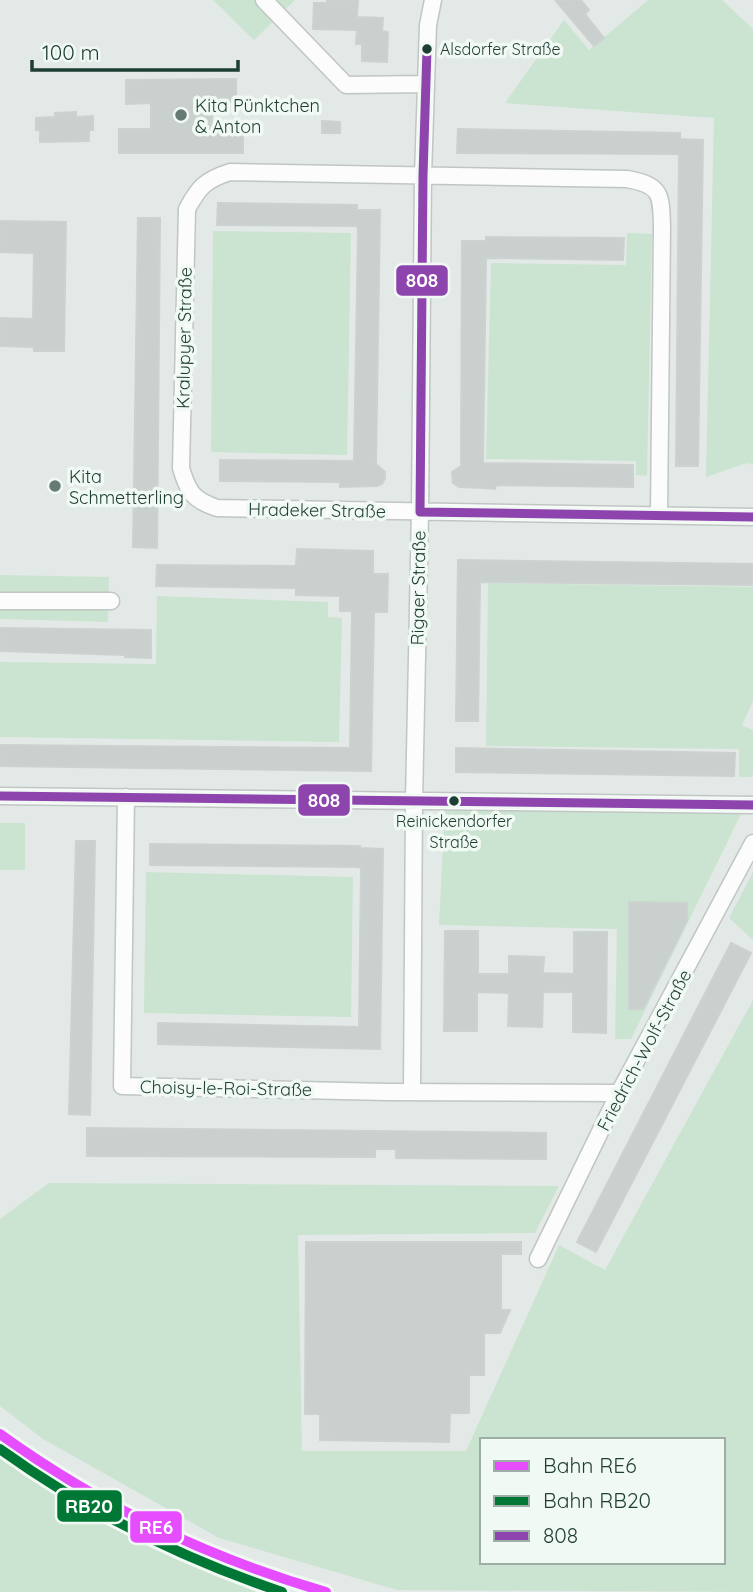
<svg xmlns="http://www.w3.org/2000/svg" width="753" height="1592" font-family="Quicksand,sans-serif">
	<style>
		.green { fill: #cbe4d1; fill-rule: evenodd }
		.building { fill: #cad0cd; stroke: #ccd2cf; stroke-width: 2 }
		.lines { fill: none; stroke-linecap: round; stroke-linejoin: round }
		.minor-casing { stroke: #c0c6c3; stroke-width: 19 }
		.minor { stroke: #fbfcfb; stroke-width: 16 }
		.bus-1-casing { stroke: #f1f9f4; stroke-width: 14 }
		.bus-1 { stroke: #8e44ad; stroke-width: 9 }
		.rail-1-casing { stroke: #f1f9f4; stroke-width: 16 }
		.rail-2-casing { stroke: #f1f9f4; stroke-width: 16 }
		.rail-1 { stroke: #e64dff; stroke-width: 10 }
		.rail-2 { stroke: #007734; stroke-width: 10 }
		.bus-dot { fill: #1f3e33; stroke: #f1f9f4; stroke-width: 2.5 }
		.poi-dot { fill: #647a72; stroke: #f1f9f4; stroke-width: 2.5 }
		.labels { text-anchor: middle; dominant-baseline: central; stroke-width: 7; stroke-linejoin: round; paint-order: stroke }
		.bus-label { font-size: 16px; fill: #1f3e33; stroke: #f1f9f4; text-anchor: start }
		.poi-label { font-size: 18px; fill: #1f3e33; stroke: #f1f9f4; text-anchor: start }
		.street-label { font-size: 18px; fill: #1f3e33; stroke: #f1f9f4 }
		.line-badge { stroke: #f1f9f4; stroke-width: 2.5 }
		.badge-label { font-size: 19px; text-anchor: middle; font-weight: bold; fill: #fff }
	</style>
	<rect width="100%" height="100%" fill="#e3e9e6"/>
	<path class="green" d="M213,0H295L254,40Z
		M648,0H722L753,29V465L747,463L706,477L714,118L505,103L564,20L589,50Z
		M213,231L351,233L347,455L211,452Z
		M627,233L652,234L647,476L636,475V461L486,459L491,263L626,265Z
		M0,575L109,577L108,622L0,619Z
		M488,583L753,587V701L742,725L753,730V774L751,777H739V749L486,746Z
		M157,596L328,602V617L342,618L339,742L0,737V662L156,664Z
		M445,807L742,812L631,1039H615L617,929L439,925Z
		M0,823H25V870H0Z
		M146,872L353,877L351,1017L144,1013Z
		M753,872V940L729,918Z
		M753,1000V1592L397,1590L219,1538L43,1439L0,1406V1219L49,1183L559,1186L535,1233L298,1235L302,1451H466L559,1245L605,1270ZM482,1440H723V1562H482Z
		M0,1451L20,1468L202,1566L288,1592H0Z"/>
	<path class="building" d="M327,0H358L357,17L383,18L382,31L388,32L387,62L362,61V44H356L357,30L313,29L314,3H327Z
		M555,0H581L589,10L585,14L604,38L594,46Z
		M236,79V102H212V127H243V153H119V129H151V103L126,104V80Z
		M76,112V117L93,116V130H89V141L40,142V130H36V118L55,117V113Z
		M322,121L340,122V133H322Z
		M458,129L680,133V139L703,140L698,466H676L679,154L457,153Z
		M218,203L357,205V210H380L376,464L385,472V478L382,484L377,486L340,487V482L220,481V460L354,461L358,231L357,226L217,225Z
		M138,218H160L157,548L133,547Z
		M0,221L66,222L64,351H34V347L0,346V318L33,319L34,253L0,252Z
		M486,237L624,238L623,260L486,258L483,463L633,465V487L496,485L495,489L484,488L459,487L453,483L452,472L461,466L462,241H486Z
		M297,549L373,551V574H388L387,612H374L371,771L0,766V745L350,748L352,611H340V596L296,595V588L156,586L157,565L296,566Z
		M458,560L753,564V585L480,582L478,721H456Z
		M0,628L151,630V658L125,657V655L0,651Z
		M456,748L735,753L734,776L456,772Z
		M76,841H95L90,1115L69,1114Z
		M150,844L360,846V848L383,849L380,1049L158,1044V1023L359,1027L361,870L360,867L150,865Z
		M629,902L687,903V921L643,1009H629Z
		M445,931H478V974H509V956L544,957L543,973L574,974V932H607L606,1033L573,1032V992H543L542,1027L508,1026L509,993L477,992V1031H444Z
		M731,943L751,953L596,1252L577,1242Z
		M87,1128L546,1133V1159L396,1158V1149H375V1157L87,1156Z
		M306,1242H521V1254H501V1310H510L500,1333H484V1375H469V1413H450L449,1442L320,1440V1414H305Z"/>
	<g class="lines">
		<g class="minor-casing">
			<path id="minor" d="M264,0L346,85L425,84
				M659,515L662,227C661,195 662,185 627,179L230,172C205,180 199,187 187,209L181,468C188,492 193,500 217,508L753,517
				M0,601H111
				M0,796L753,805
				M126,797L122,1086L387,1092L619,1093
				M412,1092L414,801L420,512L423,175L428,25L433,0
				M538,1259L619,1093L753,843"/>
		</g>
		<use href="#minor" class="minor"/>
		<g class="bus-1-casing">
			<path id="bus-1" d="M420,512L423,175L427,49
				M420,512L753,517
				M0,796L753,805"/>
		</g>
		<use href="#bus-1" class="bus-1"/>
		<g class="rail-1-casing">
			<path id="rail-1" d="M0,1434C100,1506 208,1558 326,1592"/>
		</g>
		<g class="rail-2-casing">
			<path id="rail-2" d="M0,1449C86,1511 181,1558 282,1592"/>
		</g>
		<use href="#rail-1" class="rail-1"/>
		<use href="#rail-2" class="rail-2"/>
	</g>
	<g class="bus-dot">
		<circle cx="427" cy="49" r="6"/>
		<circle cx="454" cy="801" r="6"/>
	</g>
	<g class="poi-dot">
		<circle cx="181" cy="115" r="7"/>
		<circle cx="55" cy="486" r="7"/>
	</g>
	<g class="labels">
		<g class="bus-label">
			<text x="440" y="49">Alsdorfer Straße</text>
			<text x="454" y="821" text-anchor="middle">Reinickendorfer<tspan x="454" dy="21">Straße</tspan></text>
		</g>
		<g class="poi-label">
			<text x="195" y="105">Kita Pünktchen<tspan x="195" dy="21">&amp; Anton</tspan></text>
			<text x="69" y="476">Kita<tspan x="69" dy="21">Schmetterling</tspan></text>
		</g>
		<g class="street-label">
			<text transform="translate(184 338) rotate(-89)">Kralupyer Straße</text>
			<text transform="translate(317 510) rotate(1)">Hradeker Straße</text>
			<text transform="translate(418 588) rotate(-89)">Rigaer Straße</text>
			<text transform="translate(644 1050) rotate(-62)">Friedrich-Wolf-Straße</text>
			<text transform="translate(226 1088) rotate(1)">Choisy-le-Roi-Straße</text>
		</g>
	</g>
	<g class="line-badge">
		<rect x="395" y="264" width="54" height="33" rx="7" fill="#8e44ad"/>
		<rect x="297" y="783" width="54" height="34" rx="7" fill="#8e44ad"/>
		<rect x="56" y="1489" width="67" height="34" rx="7" fill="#007734"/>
		<rect x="129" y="1510" width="54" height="34" rx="7" fill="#e64dff"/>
	</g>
	<g class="badge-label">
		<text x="422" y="287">808</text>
		<text x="324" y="807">808</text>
		<text x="89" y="1513">RB20</text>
		<text x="156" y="1534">RE6</text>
	</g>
	<rect x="480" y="1438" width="245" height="126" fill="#f1f9f4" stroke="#9daea7" stroke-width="2"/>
	<rect x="494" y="1461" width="35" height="10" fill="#e64dff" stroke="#9daea7" stroke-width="2"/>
	<text x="543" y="1473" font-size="21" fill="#1f3e33">Bahn RE6</text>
	<rect x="494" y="1496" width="35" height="10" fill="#007734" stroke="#9daea7" stroke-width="2"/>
	<text x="543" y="1508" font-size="21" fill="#1f3e33">Bahn RB20</text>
	<rect x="494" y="1531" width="35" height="10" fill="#8e44ad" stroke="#9daea7" stroke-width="2"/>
	<text x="543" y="1543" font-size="21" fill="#1f3e33">808</text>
	<path d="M32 60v10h206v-10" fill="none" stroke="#1f3e33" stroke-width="3.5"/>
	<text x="42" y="60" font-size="21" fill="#1f3e33" stroke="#f1f9f4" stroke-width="5" paint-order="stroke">100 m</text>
</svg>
